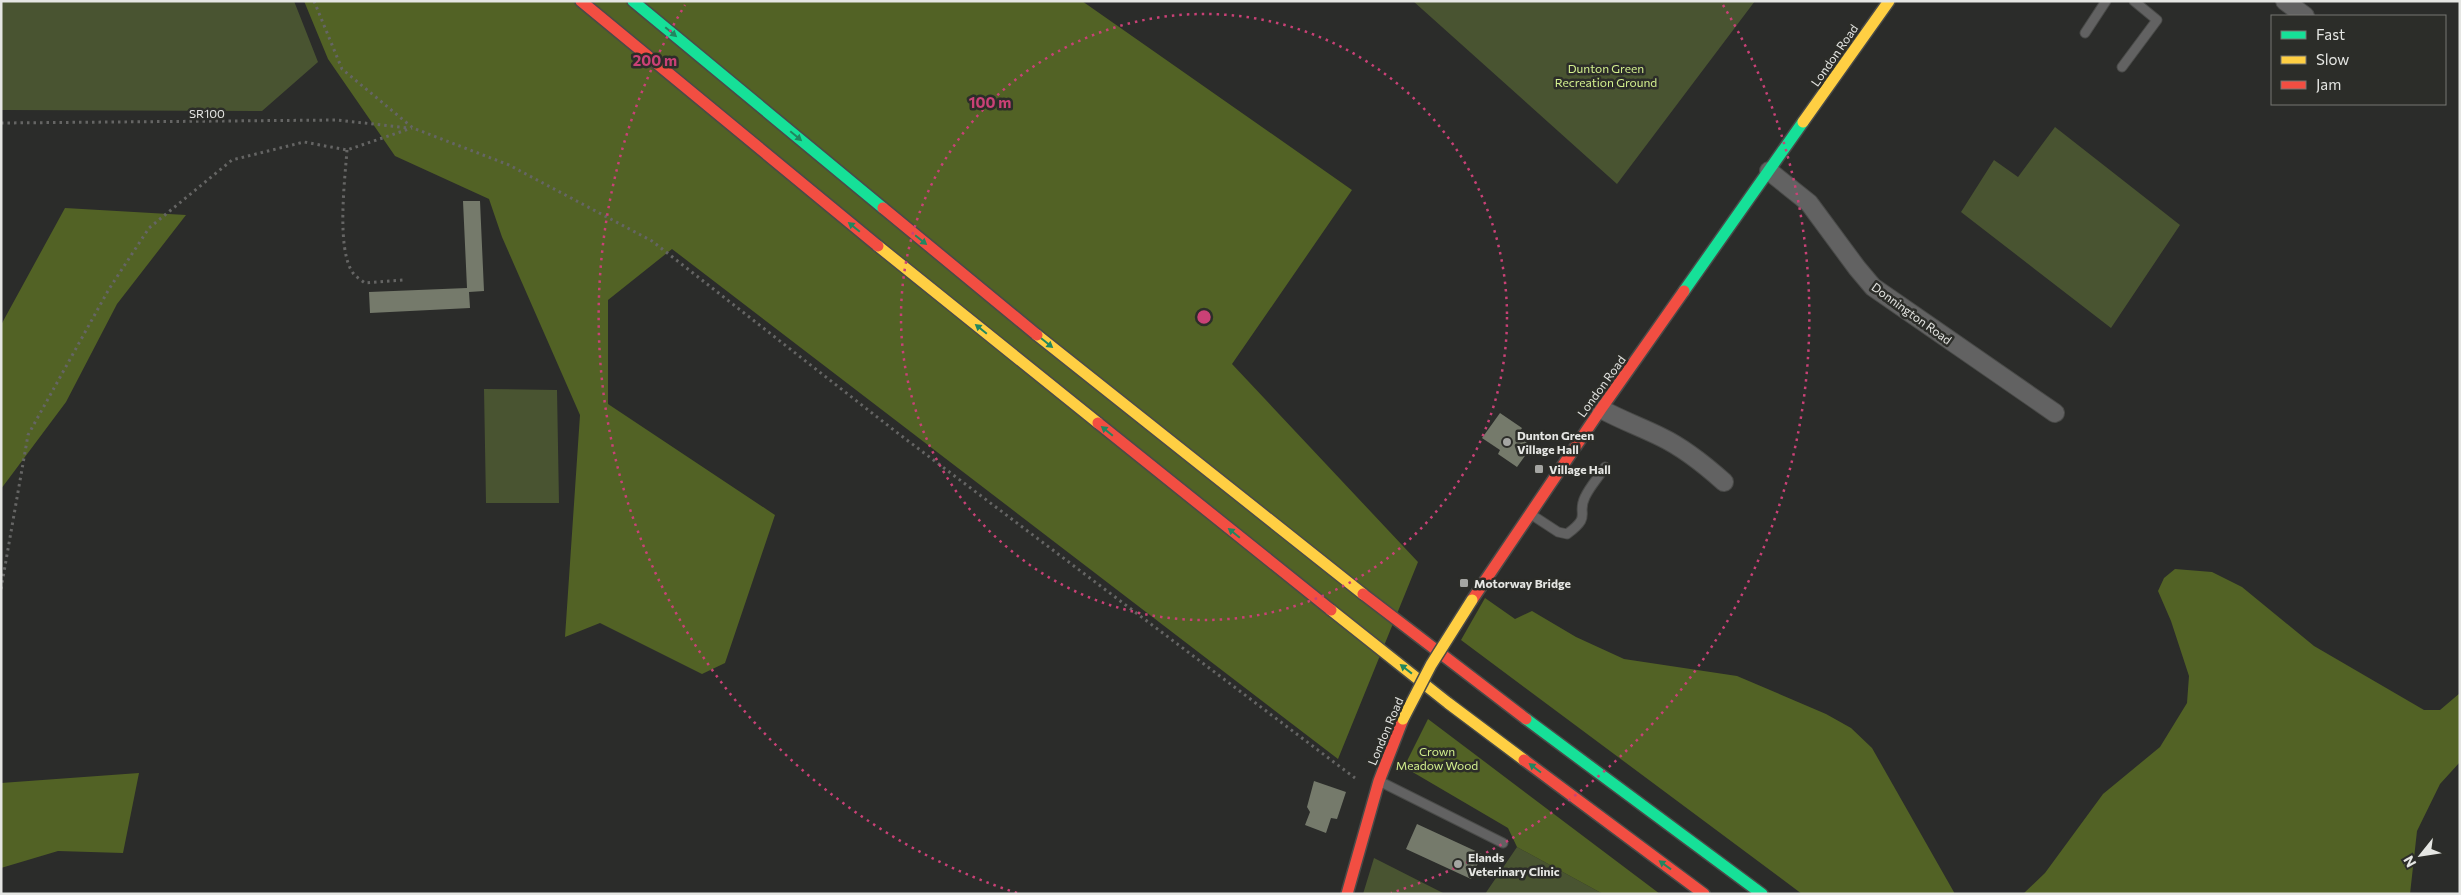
<svg xmlns="http://www.w3.org/2000/svg" width="2461" height="895" font-family="Commissioner,sans-serif">
	<style>
		.green { fill: #495431 }
		.forest { fill: #526225 }
		.building { fill: #757a6b }
		.lines { fill: none; stroke-linecap: round; stroke-linejoin: round }
		.lane-casing { stroke: #494a48; stroke-width: 11 }
		.street-casing { stroke: #494a48; stroke-width: 20 }
		.fast-casing { stroke: #494a48; stroke-width: 14 }
		.slow-casing { stroke: #494a48; stroke-width: 14 }
		.jam-casing { stroke: #494a48; stroke-width: 14 }
		.path { stroke: #656564; stroke-width: 3; stroke-dasharray: 2.5 4; stroke-linecap: butt }
		.lane { stroke: #626262; stroke-width: 9 }
		.street { stroke: #626262; stroke-width: 18 }
		.fast { stroke: #16e098; stroke-width: 11 }
		.slow { stroke: #ffcf43; stroke-width: 11 }
		.jam { stroke: #f24e42; stroke-width: 11 }
		.slow-bridge-casing { stroke: #494a48; stroke-width: 14; stroke-linecap: butt }
		.slow-bridge { stroke: #ffcf43; stroke-width: 11 }
		.oneway { fill: #218660 }
		.ring { fill: none; stroke: #c94176; stroke-width: 2.5; stroke-dasharray: 2.5 5 }
		.poi-dot { fill: #a4a5a2; stroke: #2c2d29; stroke-width: 2 }
		.labels { text-anchor: middle; dominant-baseline: central; stroke-width: 5; stroke-linejoin: round; paint-order: stroke }
		.street-label { font-size: 12px; fill: #e5e6e3; stroke: #2c2d29 }
		.park-label { font-size: 12px; fill: #d3f08e; stroke: #2c2d29 }
		.poi-label { font-size: 12px; font-weight: bold; fill: #e5e6e3; stroke: #2c2d29; text-anchor: start }
		.centre { fill: #c94176; stroke: #2c2d29; stroke-width: 2.5 }
		.ring-label { font-size: 15px; text-anchor: middle; font-weight: bold; fill: #c94176; stroke: #2c2d29; stroke-width: 5; stroke-linejoin: round; paint-order: stroke }
	</style>
	<rect width="100%" height="100%" fill="#2b2c2a"/>
	<path class="green" d="M1,1H294L318,62L262,111L1,110Z
		M1413,1H1755L1617,184Z
		M2055,127L2180,225L2111,328L1961,212L1994,160L2018,177Z
		M484,389L557,390L559,503H486Z
		M1517,847L1603,894H1485Z
		M1374,858L1445,894H1363Z"/>
	<path class="forest" d="M304,1H1082L1352,190L1232,364L1418,562L1338,759L672,249L608,300V404L775,515L725,663L702,674L600,623L565,637L580,415L502,237L489,199L395,156L328,59Z
		M65,208L186,215L117,304L66,402L1,489V325Z
		M2175,569L2212,572L2242,587L2314,646L2424,710H2440L2460,693V762L2440,784L2417,831L2410,894H2023L2045,873L2103,794L2160,747L2187,703L2189,676L2171,621L2158,591L2164,578Z
		M1485,598L1515,619L1532,611L1576,637L1624,659L1737,676L1826,714L1851,728L1872,748L1955,894H1802L1461,640Z
		M1428,719L1660,894H1603L1517,847L1508,828L1404,767Z
		M139,773L123,853L58,851L1,868V783Z"/>
	<path class="building" d="M463,201H480L484,291L469,292L470,308L370,313L369,292L467,288Z
		M1500,413L1522,428L1517,436L1532,446L1517,467L1498,454L1500,450L1482,438Z
		M1314,781L1346,792L1337,819L1331,818L1326,833L1305,825L1310,812L1307,807Z
		M1417,824L1482,854L1471,879L1406,849Z"/>
	<g class="lines">
		<g class="lane-casing">
			<path id="lane" d="M2085,33L2106,1
				M2122,67L2157,20L2134,1
				M1532,515L1558,532L1567,534C1593,515 1576,515 1585,497C1590,486 1599,477 1605,467
				M1383,783L1503,843"/>
		</g>
		<g class="street-casing">
			<path id="street" d="M2285,1L2305,16
				M1769,171L1809,203L1857,268L1873,287L2055,413
				M1601,409C1621,420 1641,427 1661,437C1684,448 1705,465 1724,482"/>
		</g>
		<g class="fast-casing">
			<path id="fast" d="M633,1L883,208
				M1684,291L1803,122
				M1526,719L1762,894"/>
		</g>
		<g class="slow-casing">
			<path id="slow" d="M1803,122L1889,1
				M878,246L1098,423
				M1037,335L1363,594
				M1331,610L1448,703L1524,760"/>
		</g>
		<g class="jam-casing">
			<path id="jam" d="M581,1L878,246
				M883,208L1037,335
				M1098,423L1331,610
				M1363,594L1526,719
				M1472,600L1601,409L1684,291
				M1524,760L1704,894
				M1347,894L1379,781L1403,719"/>
		</g>
		<path class="path" d="M314,1L342,69L413,128L509,165L652,241L895,431L1355,778
			M1,123L337,120L409,128
			M347,150C345,179 336,249 353,273C356,277 361,280 365,283L404,280
			M1,589L28,435L109,289L149,228L232,160L304,142L347,150L412,128"/>
		<use href="#lane" class="lane"/>
		<use href="#street" class="street"/>
		<use href="#fast" class="fast"/>
		<use href="#slow" class="slow"/>
		<use href="#jam" class="jam"/>
		<g class="slow-bridge-casing">
			<path id="slow-bridge" d="M1403,719L1431,665L1472,600"/>
		</g>
		<use href="#slow-bridge" class="slow-bridge"/>
	</g>
	<defs><path id="oneway-solid" d="M-6-.8H1V-3.2L6.5 0L1 3.2V.8H-6Z" transform="scale(1.25)"/></defs>
	<g class="oneway">
		<use href="#oneway-solid" transform="translate(671 32) rotate(40)"/>
		<use href="#oneway-solid" transform="translate(796 136) rotate(40)"/>
		<use href="#oneway-solid" transform="translate(854 227) rotate(-141)"/>
		<use href="#oneway-solid" transform="translate(921 240) rotate(39)"/>
		<use href="#oneway-solid" transform="translate(981 329) rotate(-141)"/>
		<use href="#oneway-solid" transform="translate(1047 343) rotate(39)"/>
		<use href="#oneway-solid" transform="translate(1107 431) rotate(-141)"/>
		<use href="#oneway-solid" transform="translate(1234 533) rotate(-141)"/>
		<use href="#oneway-solid" transform="translate(1406 669) rotate(-142)"/>
		<use href="#oneway-solid" transform="translate(1535 768) rotate(-143)"/>
		<use href="#oneway-solid" transform="translate(1665 865) rotate(-144)"/>
	</g>
	<g class="ring">
		<circle cx="1204" cy="317" r="303"/>
		<path d="M1017 893A606 606 0 0 1 685 5M1723 5A606 606 0 0 1 1391 893"/>
	</g>
	<g class="poi-dot">
		<circle cx="1507" cy="442" r="5"/>
		<rect x="1534" y="464" width="10" height="10" rx="2.5"/>
		<rect x="1459" y="578" width="10" height="10" rx="2.5"/>
		<circle cx="1458" cy="864" r="5"/>
	</g>
	<g class="labels">
		<g class="street-label">
			<text transform="translate(1834 55) rotate(-55)">London Road</text>
			<text x="207" y="113">SR100</text>
			<text transform="translate(1912 313) rotate(36)">Donnington Road</text>
			<text transform="translate(1601 386) rotate(-54)">London Road</text>
			<text transform="translate(1385 731) rotate(-67)">London Road</text>
		</g>
		<g class="park-label">
			<text x="1606" y="68">Dunton Green<tspan x="1606" dy="14">Recreation Ground</tspan></text>
			<text x="1437" y="751">Crown<tspan x="1437" dy="14">Meadow Wood</tspan></text>
		</g>
		<g class="poi-label">
			<text x="1517" y="435">Dunton Green<tspan x="1517" dy="14">Village Hall</tspan></text>
			<text x="1549" y="469">Village Hall</text>
			<text x="1474" y="583">Motorway Bridge</text>
			<text x="1468" y="857">Elands<tspan x="1468" dy="14">Veterinary Clinic</tspan></text>
		</g>
	</g>
	<circle cx="1204" cy="317" r="8" class="centre"/>
	<g class="ring-label">
		<text x="655" y="66">200 m</text>
		<text x="990" y="108">100 m</text>
	</g>
	<rect width="2461" height="895" fill="none" stroke="#e5e6e3" stroke-width="5"/>
	<rect x="2271" y="15" width="175" height="90" fill="#2c2d29" stroke="#767773"/>
	<rect x="2281" y="31" width="25" height="8" fill="#16e098" stroke="#767773"/>
	<text x="2316" y="40" font-size="15" fill="#e5e6e3">Fast</text>
	<rect x="2281" y="56" width="25" height="8" fill="#ffcf43" stroke="#767773"/>
	<text x="2316" y="65" font-size="15" fill="#e5e6e3">Slow</text>
	<rect x="2281" y="81" width="25" height="8" fill="#f24e42" stroke="#767773"/>
	<text x="2316" y="90" font-size="15" fill="#e5e6e3">Jam</text>
	<g transform="translate(2421 855) rotate(240)" stroke="#2c2d29" stroke-width="4" paint-order="stroke">
	<path d="M0-4L9 19L0 12L-9 19Z" fill="#e5e6e3"/>
	<text y="-8" font-size="14" font-weight="bold" text-anchor="middle" fill="#e5e6e3">N</text>
	</g>
</svg>
